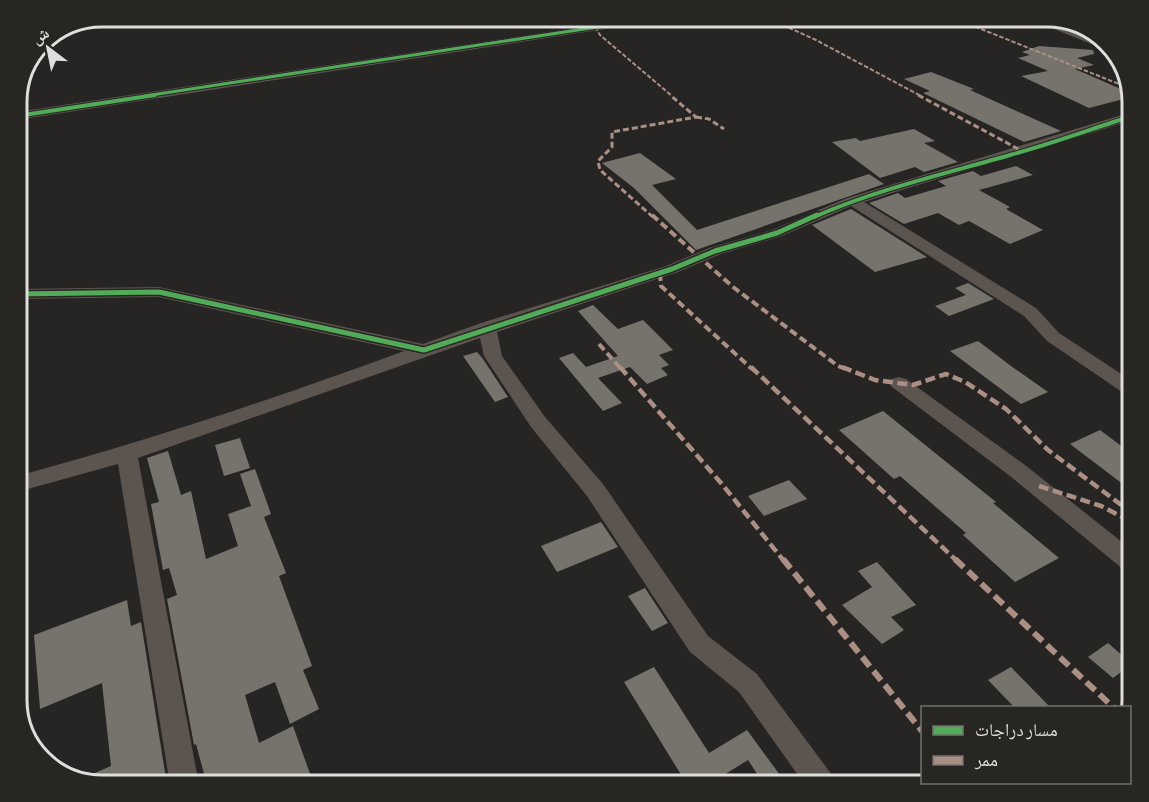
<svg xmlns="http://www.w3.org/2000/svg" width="1149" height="802" font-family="'Asap Condensed','Noto Naskh Arabic',sans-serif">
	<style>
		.building { fill: #76736d }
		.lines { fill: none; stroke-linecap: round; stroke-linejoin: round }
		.street { fill: #5c544f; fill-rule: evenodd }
		.rail-casing { stroke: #5e5b57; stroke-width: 4 }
		.rail { stroke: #272623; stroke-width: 2; stroke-dasharray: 8; stroke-linecap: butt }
		.quiet-far4 { stroke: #ac8f84; stroke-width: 2; stroke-dasharray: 4.5 2; stroke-linecap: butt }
		.quiet-far3 { stroke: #ac8f84; stroke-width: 3; stroke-dasharray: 6 3; stroke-linecap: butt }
		.quiet-far2 { stroke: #ac8f84; stroke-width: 4; stroke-dasharray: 8 4; stroke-linecap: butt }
		.quiet-far1 { stroke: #ac8f84; stroke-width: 4.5; stroke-dasharray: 10 4.5; stroke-linecap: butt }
		.quiet { stroke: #ac8f84; stroke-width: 6; stroke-dasharray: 12 6; stroke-linecap: butt }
		.cycleway-far2-casing { stroke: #272623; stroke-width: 5 }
		.cycleway-far1-casing { stroke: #272623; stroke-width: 6 }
		.cycleway-casing { stroke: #272623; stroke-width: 8 }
		.cycleway-far2 { stroke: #51ab58; stroke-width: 3 }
		.cycleway-far1 { stroke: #51ab58; stroke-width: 4 }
		.cycleway { stroke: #51ab58; stroke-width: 5 }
		.rim { fill: none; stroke: #dededc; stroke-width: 3 }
	</style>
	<rect width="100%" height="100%" fill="#262524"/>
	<path class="building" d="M1039,46L1093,50L1094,54L1077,58L1094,65L1075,69L1130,93L1131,97L1089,108L1021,76L1048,71L1018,58L1030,55L1022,52Z
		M931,72L974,89L970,90L1061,131L1024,142L923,93L930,91L904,79Z
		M914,129L935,141L924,143L958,162L924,172L915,167L880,178L832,142L856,138L860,141Z
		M640,153L676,179L652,185L697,230L869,174L884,184L696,250L634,188L602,163Z
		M1016,166L1033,175L979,190L1010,207L1006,209L1043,230L1010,244L969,221L959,225L938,213L904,224L869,203L898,193L905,198L946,186L938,181L973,171L981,176Z
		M851,209L927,257L875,272L812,225Z
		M968,283L994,299L949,316L935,306L966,295L955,288Z
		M593,305L618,329L643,320L673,350L659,355L669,365L661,368L668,375L647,384L630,367L598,378L622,403L603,411L559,358L573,353L586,367L618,356L578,311Z
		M978,341L1011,366L1048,392L1021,404L950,351Z
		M477,352L483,359L508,397L495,402L463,356Z
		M883,411L996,502L993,503L1059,558L1015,582L963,535L966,533L900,476L894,479L839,430Z
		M1100,430L1132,454V491L1070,444Z
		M240,438L250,468L224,476L215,445Z
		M168,451L181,495L191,491L206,559L238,546L228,514L251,506L240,474L255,469L271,514L264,517L286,573L279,576L312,666L303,670L319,709L290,724L275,682L245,695L259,743L293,726L314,785H207L196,744L194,745L167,599L177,595L169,568L163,570L151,504L159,502L147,458Z
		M789,480L807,499L764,516L748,496Z
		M601,522L618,547L557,572L541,546Z
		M877,562L916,605L891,617L904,630L882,644L842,605L872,587L858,571Z
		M645,588L668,623L652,631L628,596Z
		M127,600L131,626L141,622L167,785H101L81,779L111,766L102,683L40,709L34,635Z
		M1108,643L1132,664L1113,678L1088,657Z
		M654,667L709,753L747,730L788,786H765L748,760L706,786H688L624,682Z
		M1011,667L1051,708H1015L988,680Z"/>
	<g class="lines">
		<path class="street" d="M647,17H668L663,20L17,120V112Z
			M1024,17H1036L1108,45L1114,53Z
			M1132,112V120C1043,149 953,173 864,202L1036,308L1059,333L1132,381V396L1125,394L1047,341L1024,316L851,206L782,236L721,254L678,272L497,332L502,356L545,417L603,484L708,636L757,674L832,775L836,785H805L739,692L690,652L587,496L531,427L484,356L480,338L138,458L199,785H170L118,464L17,492V476C148,441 276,398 404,351L159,297L17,299V289L159,287L423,344L481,323L666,266L709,248L772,230L847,198Z
			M899,377L906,379L1025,465L1132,550V572L1124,570L1010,476L892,387L889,383L892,379Z"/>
		<g class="rail-casing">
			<path id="rail" d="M69,29L158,17"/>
		</g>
		<use href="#rail" class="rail"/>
		<path class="quiet-far4" d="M765,17L816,40L921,96
			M951,17L1129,88
			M595,27L600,35L672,96"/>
		<path class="quiet-far3" d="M918,95L1022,151
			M696,117L709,119L724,129
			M653,217L600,170L598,161L612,147V132L696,117L670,95"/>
		<path class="quiet-far2" d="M652,215L733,287L838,366L846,369
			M660,273L661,286L752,369
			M599,344L621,369"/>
		<path class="quiet-far1" d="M620,367L721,483L784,561
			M751,367L957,561
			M842,367L875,380L913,385L946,374L965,382L1006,409L1048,450L1132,513
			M1039,486L1101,506L1132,522"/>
		<path class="quiet" d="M783,559L922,731
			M955,559L1114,708
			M963,782L966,785"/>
		<g class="cycleway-far2-casing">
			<path id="cycleway-far2" d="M145,96L663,17"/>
		</g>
		<g class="cycleway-far1-casing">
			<path id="cycleway-far1" d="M17,116L155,95
				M814,217C878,189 944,174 1010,155C1051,144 1091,129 1132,116"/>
		</g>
		<g class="cycleway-casing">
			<path id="cycleway" d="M17,294L159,292L424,350L672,269L715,251L777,233L817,215"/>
		</g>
		<use href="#cycleway-far2" class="cycleway-far2"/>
		<use href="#cycleway-far1" class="cycleway-far1"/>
		<use href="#cycleway" class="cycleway"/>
	</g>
	<path d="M0 0H1149V802H0ZM102 27H1047A75 75 0 0 1 1122 102V700A75 75 0 0 1 1047 775H102A75 75 0 0 1 27 700V102A75 75 0 0 1 102 27Z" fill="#272623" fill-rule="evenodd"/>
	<path class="rim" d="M102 27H1047A75 75 0 0 1 1122 102V700A75 75 0 0 1 1047 775H102A75 75 0 0 1 27 700V102A75 75 0 0 1 102 27Z"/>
	<rect x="921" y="706" width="210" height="78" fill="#272623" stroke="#70706d" stroke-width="1.5"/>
	<rect x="933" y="726" width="30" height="9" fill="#51ab58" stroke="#70706d" stroke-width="1.5"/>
	<text x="975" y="736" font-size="18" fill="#dededc">مسار دراجات</text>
	<rect x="933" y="756" width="30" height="9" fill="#ac8f84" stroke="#70706d" stroke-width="1.5"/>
	<text x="975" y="766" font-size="18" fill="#dededc">ممر</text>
	<g transform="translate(48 48) rotate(328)" stroke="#272623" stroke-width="4.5" paint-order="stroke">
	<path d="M0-4.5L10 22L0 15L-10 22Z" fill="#dededc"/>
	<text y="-9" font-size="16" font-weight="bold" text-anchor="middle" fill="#dededc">ش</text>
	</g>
</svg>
